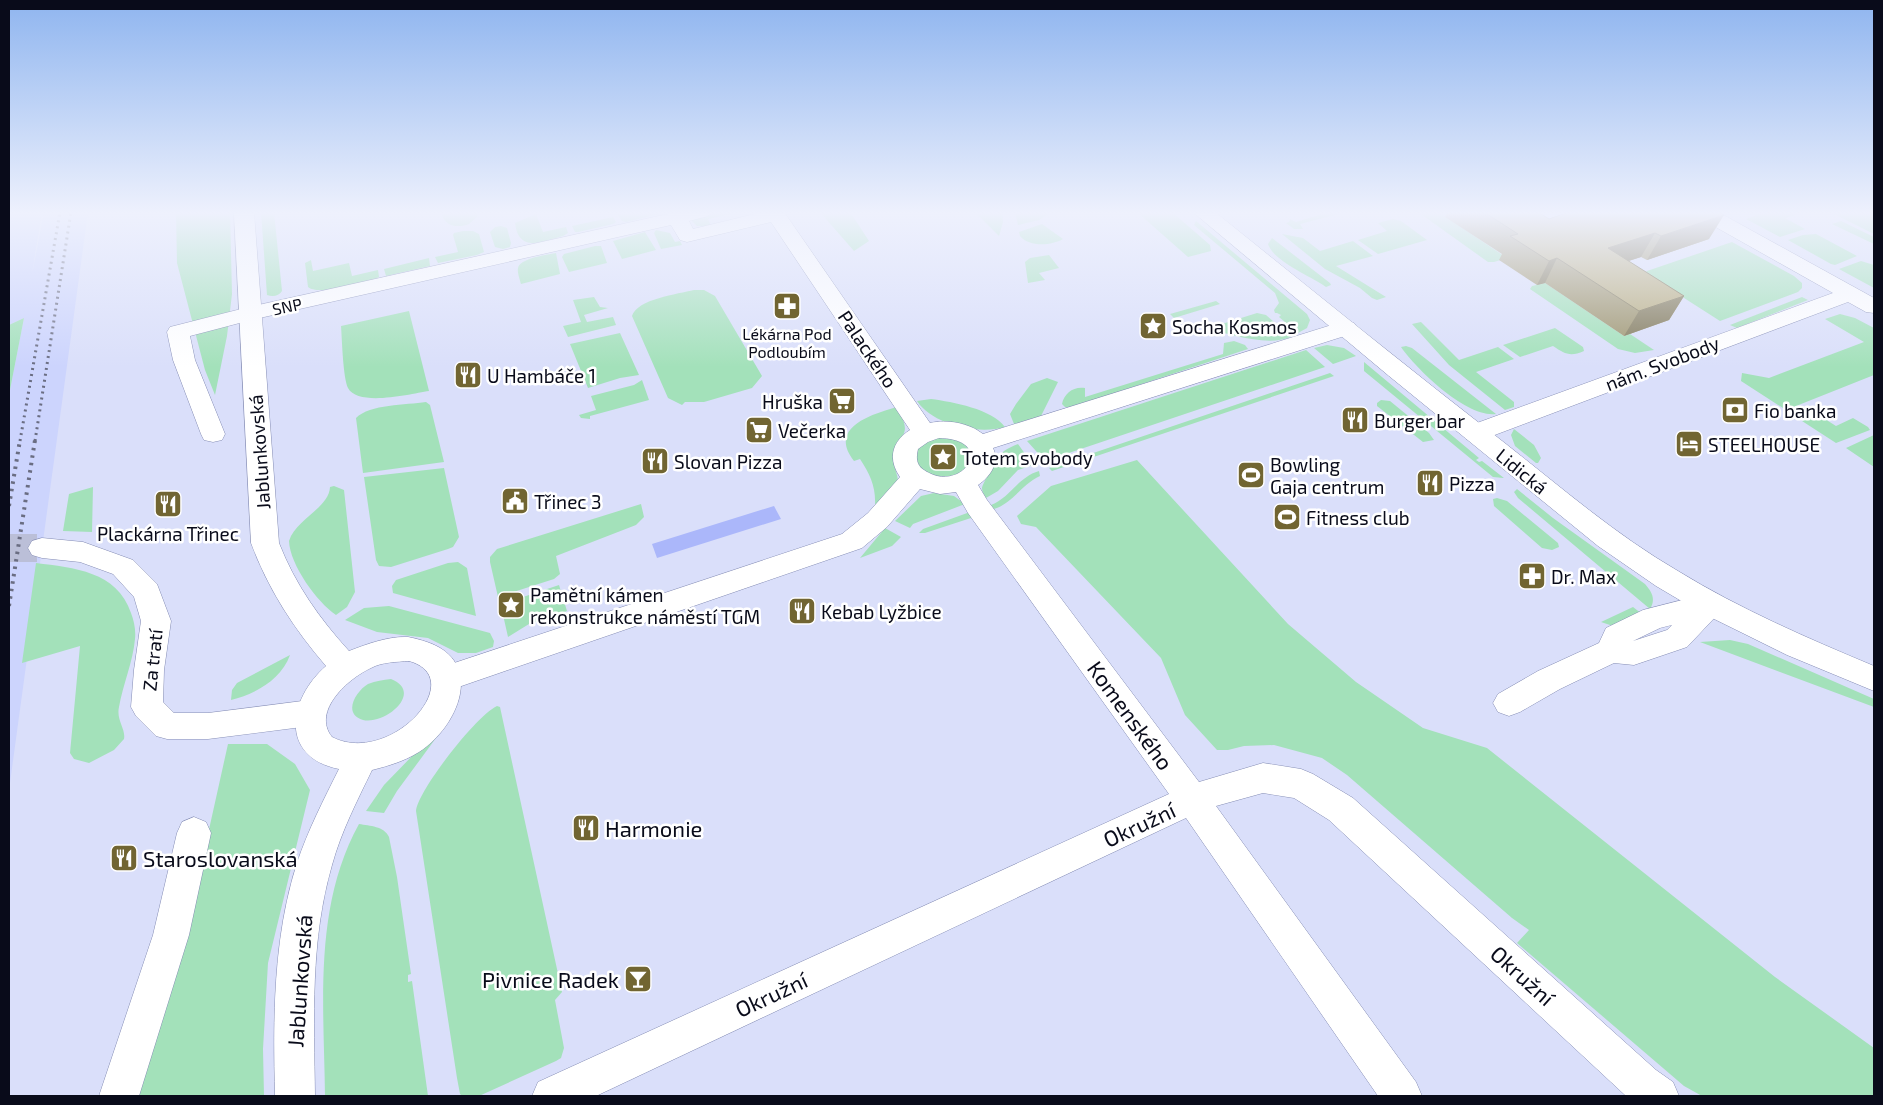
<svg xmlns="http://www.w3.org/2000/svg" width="1883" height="1105" font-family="'Exo 2',sans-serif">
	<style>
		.built { fill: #ccd4fd }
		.green { fill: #a3e1ba }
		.water { fill: #abb7fa }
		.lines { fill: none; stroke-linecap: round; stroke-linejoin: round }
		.minor-tunnel { stroke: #bbbfd8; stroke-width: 28; stroke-dasharray: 28 14; stroke-linecap: butt }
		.minor-casing { stroke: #848cb4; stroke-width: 1 }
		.tertiary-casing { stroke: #848cb4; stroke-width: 1 }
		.secondary-casing { stroke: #848cb4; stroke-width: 1 }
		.minor { fill: #fff; fill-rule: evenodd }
		.tertiary { fill: #fff; fill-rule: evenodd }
		.secondary { fill: #fff; fill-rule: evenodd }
		.rail-far1 { stroke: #6a6d82; stroke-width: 3; stroke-dasharray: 2 4; stroke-linecap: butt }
		.rail { stroke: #6a6d82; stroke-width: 4; stroke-dasharray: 2.5 5; stroke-linecap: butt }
		.wall { fill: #9f9670 }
		.shaded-wall { fill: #827a5b }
		.building { fill: #b9ae82; stroke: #827a5b }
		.labels { text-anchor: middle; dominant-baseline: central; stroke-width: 5; stroke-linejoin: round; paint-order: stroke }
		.far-street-label { font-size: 16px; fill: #090b1a; stroke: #fff }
		.far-poi-label { font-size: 16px; fill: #090b1a; stroke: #fff }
		.poi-label { font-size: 19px; fill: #090b1a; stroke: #fff; text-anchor: start }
		.street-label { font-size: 19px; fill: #090b1a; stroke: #fff }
		.near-street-label { font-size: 22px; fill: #090b1a; stroke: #fff }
		.near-poi-label { font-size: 22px; fill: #090b1a; stroke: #fff; text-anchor: start }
	</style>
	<rect width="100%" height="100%" fill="#dadffa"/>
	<path class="built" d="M9,212H42L32,274L44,212H88L9,790V395L24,318L9,325Z"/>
	<path class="green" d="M176,212H230L232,294L227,336L215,395L205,370L177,263Z
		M261,212H274L282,291C279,296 273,297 267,295Z
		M453,212H476L477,217L469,224C458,228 446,227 442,215Z
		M632,212H666L626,222L622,221L618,215Z
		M717,212H739L708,219L711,226H697L692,221L693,218Z
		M820,212H850L869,241L854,251Z
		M984,212H1002L1003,222L999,236L977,214Z
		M1015,212H1051L1039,220L1018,225Z
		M1137,212H1172L1210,245L1211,251L1188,257Z
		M1329,212H1346L1300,224L1303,229H1294L1286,223L1289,222L1290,219L1296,222Z
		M1418,212H1442L1440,213L1507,258L1494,262H1488Z
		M1766,212H1796L1793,213L1795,215L1785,218L1805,229L1780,237L1746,219Z
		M1830,212H1874V234Z
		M536,214L543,232L566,227L568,233L563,236C543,241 519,254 515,223Z
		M613,217L616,222L613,224L578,232H575L572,226Z
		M1393,219L1401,221L1427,240L1378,254L1358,240L1387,231L1378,223Z
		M1196,221L1307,314L1310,320L1307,328L1298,333L1279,317L1281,315L1277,313H1275L1274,310L1279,303L1275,293L1194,225Z
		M1841,221L1874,237V244L1832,224Z
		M1042,224L1063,239C1051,246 1029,247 1020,236L1019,232Z
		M501,226L507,228L511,243L510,247L503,249L495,247L490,232L495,227Z
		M656,230L670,233L675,242L680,241L682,245L661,249L654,233Z
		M463,231H473L479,234L484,252L477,255L438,263L435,257L458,252L453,235L454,233Z
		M645,232L656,250L622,259L613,241Z
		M1282,234L1303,238L1320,251L1353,241L1373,256L1336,266L1386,297L1377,300L1372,298L1360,288L1325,269Z
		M1816,234L1857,256L1835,265L1831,264L1788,240L1803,235Z
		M1272,238L1330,283L1331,285L1326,287C1311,276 1274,262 1268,244Z
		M1732,242L1794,276L1802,283V288L1798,292L1720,321L1645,273L1647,271Z
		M595,246H601L607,263L569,272L562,257L564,254Z
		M556,253L560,274L521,284C520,280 517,272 518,268C520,258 547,255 556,253Z
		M1049,255L1059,268L1039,273L1045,280L1028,283L1025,262L1030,258Z
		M429,258L430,266L386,276L384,269Z
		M311,260L313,271L349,263L352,276L378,270L379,277C367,283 318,296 308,287L305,263Z
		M1861,261L1874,265V288L1839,269Z
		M1545,283L1624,336L1630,334L1654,350L1635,353L1618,349L1530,289L1532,286Z
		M694,290H704L715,296L762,376L752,388L704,402H685L682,405L668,398L632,316C637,299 678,294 694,290Z
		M594,297L600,307L608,308L584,315L587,322L613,317L616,325L568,337L563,326L581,322L573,300Z
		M1802,297L1808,300L1737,328L1730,325Z
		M1216,301L1220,304L1174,318L1170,314Z
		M409,311L429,391C410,394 358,407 348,388C343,377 342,340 341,326Z
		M1257,313L1266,315L1291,337C1265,347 1233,334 1206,329Z
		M1840,314L1855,318L1874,328V375L1786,410L1741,381L1742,373L1769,378L1864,342L1825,319Z
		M24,318L9,395V325Z
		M1421,322L1459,360L1498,347L1514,359L1476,372L1514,402V407L1505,410L1449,365L1412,324Z
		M1555,328L1583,347L1584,351C1570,357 1565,354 1553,346L1520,357L1503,345Z
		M620,333L639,375L620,378L588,388L570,344Z
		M1234,341L1245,345L1248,349L1072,407H1065L1062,404C1064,393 1074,386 1085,388V397L1223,354L1224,343Z
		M1327,345L1344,348L1356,356L1333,364L1314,348Z
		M1406,346L1412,348L1496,414C1467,418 1417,370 1401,347Z
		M1306,350L1325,367L1045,461L1027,441Z
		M1364,362L1479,458L1476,460L1479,462L1482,461L1504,478L1493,477L1364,371Z
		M1330,373L1334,376L1052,471L1049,468Z
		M1047,378L1058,382L1041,416L1014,424L1010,414L1016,404L1031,384Z
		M642,380L649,400L590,416V419L581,418L579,415L596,410L591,396L634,385Z
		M931,399C953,402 992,409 1005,427C978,435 933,425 917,401Z
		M1381,400L1390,401L1429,433L1434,440L1423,442L1377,406V403Z
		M426,402L430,405L444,462L363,473L356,418C370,404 406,405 426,402Z
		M897,407C915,439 897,432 894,458C893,466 898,474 898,482L875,505C876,487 870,474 860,459L854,461C827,427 873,414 897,407Z
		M1817,414L1836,426L1853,418L1868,427L1870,430L1836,443L1802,421Z
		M1514,429L1534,445L1541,458L1538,463H1536L1515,446L1511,435Z
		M1874,435V467L1846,448Z
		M935,437L964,441L974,452L966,472C943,479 934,480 915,464L914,451Z
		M1018,444L1033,465L1018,470L998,491L986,498C984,495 982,492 982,488C982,484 1001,453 1004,451C1008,448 1013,446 1018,444Z
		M1137,460L1288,624L1356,682L1423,728L1487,748L1775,977L1874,1048V1096H1702L1684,1086L1517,943L1529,930L1512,918L1347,775L1322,758L1274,745L1244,746L1228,750H1217L1185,715L1161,658L1036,527L1021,524L1017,516L1051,486Z
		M444,468L459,537L453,547L448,549L391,567L379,566L376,560L364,477Z
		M1039,471L1040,476C1022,484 1013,503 994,509L991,505C1010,498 1018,477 1039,471Z
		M334,486L344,490L355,592L347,607L336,615C317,602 290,565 289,541C296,519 329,508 330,487Z
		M93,487L92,532L63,531L69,494Z
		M1517,489L1553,518L1645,584C1652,592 1656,599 1650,609L1518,498L1514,492Z
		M934,493L954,496L965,504L913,524L910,528L895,521L921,496Z
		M1497,498L1507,501L1558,543L1559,547L1552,550L1542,548L1494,506L1493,499Z
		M641,504L644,517L636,525L556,556L560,574L554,579L498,597L490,562V557L497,549Z
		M970,512L974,517L925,533H919L923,529Z
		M885,528L901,537L892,546L860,558Z
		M458,562L467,568L476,616L393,593L392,586L396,580L448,563Z
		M36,563C74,568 117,571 131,613C134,621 136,630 135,639C133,662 123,684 119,707C116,720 126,729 124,739L114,750L89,763L74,759L70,753L80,646L22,663Z
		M559,585L567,611L529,624L508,637L501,606L502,604Z
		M389,606L490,633L494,641L493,647L476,653H458L428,638L377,632L345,620L364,608Z
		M1633,607L1642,614L1613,626L1601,622Z
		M1730,640L1748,644L1874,699V707L1700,642Z
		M290,655C281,680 255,694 231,700L232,690L237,683Z
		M391,679C424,692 386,725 363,720C342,714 356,691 368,684C376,681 383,680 391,679Z
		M497,706L500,707L562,992L555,1000L564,1048L561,1058L556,1061L479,1096H462L460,1094L457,1078L416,811C418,790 477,715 497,706Z
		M450,719L397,791L384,813L366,811L384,785L447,720Z
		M228,744H267L295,764L310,790L268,963L263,1049L264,1096H133L194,897Z
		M359,824C370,826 384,826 389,837L397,877L411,974L408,975V982L412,981L428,1096H325C324,1006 313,907 359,824Z"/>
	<path class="water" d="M774,506L781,519L657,558L652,544Z"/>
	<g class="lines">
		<path class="minor-tunnel" d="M9,548H42"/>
		<g class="minor-casing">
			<path id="minor" d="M677,212H711L708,216L689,221L693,229L763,212H784L930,423C947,419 969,423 983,434L1338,323L1346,321L1354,323L1357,328L1354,333L993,448C1000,463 990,477 978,485L987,500L1199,782L1263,763L1301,769L1313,774L1353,798L1656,1070L1673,1082L1679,1096H1626L1329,820L1294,798L1263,793L1216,806L1416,1082L1422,1096H1378L1186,818L596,1096H532L538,1082L1169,794L968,513L956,492L940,494L920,489L887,527L862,548L447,691L436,687L432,678L436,669L842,534L868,513L900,477C888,460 891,442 910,430L771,222L687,242L680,240L671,225L251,320L190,336L195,360L225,434L222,440L213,442L204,440L201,434L173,360L167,332L170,327L249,307ZM939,438C999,439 962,496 924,470C916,465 916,457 918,449L928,442Z
				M1693,212H1718L1874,298V313L1866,312L1848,302L1484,439L1475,441L1466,439L1463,433L1466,427L1833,293L1696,216Z
				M42,538L83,542L133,560L157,584L171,621L164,670L163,702L174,713H208L310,700L321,704L326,713L321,722L310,726L208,739H167L156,736L136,716L131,707L134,670L141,621L134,597L113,574L80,562L42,558L32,555L28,548L32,541Z
				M1710,593L1720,596L1724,604L1720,612L1687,647L1634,665L1614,663L1560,689L1520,712L1509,716L1498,712L1493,703L1498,694L1538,671L1599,643L1606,628L1643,610ZM1672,625L1667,630L1633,641L1660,628Z
				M194,817L206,822L211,833L189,935L139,1096H99L153,935L177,833L182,822Z"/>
		</g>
		<g class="tertiary-casing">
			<path id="tertiary" d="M1193,212H1215C1312,290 1408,368 1506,444C1562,488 1616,535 1678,571C1740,609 1807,638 1874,666V691L1787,655L1700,612L1656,586L1598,546L1389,376Z"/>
		</g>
		<g class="secondary-casing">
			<path id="secondary" d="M234,212H254L279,543C295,584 319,618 349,651C367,644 389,636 408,637C414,638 421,640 427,642C486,662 458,727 419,752C405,761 388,766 372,770C357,801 341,832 332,865C310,941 314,1018 315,1096H275C273,1018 273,938 297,863C308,830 324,799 339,769C279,757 288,699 326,666C294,629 268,589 251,543ZM409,661C471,678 390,767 332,737C311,711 349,678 371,668C382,662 396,662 409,661Z"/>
		</g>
		<use href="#minor" class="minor"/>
		<use href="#tertiary" class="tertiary"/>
		<use href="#secondary" class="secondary"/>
		<path class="rail-far1" d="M20,441L60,212
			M35,441L71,212"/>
		<path class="rail" d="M9,506L20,440
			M9,606L35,440"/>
	</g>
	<path class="wall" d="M1447,212H1538L1549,219L1709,239L1647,260L1641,257L1628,261L1684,296L1669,320L1624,336L1545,283L1537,285L1499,260L1502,254L1445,217Z"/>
	<path class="shaded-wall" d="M1724,215L1709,239L1647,260L1661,236Z
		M1655,233L1641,257L1595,272L1608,248Z
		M1557,258L1545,283L1537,285L1549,261Z
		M1684,296L1669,320L1624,336L1639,311Z"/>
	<path class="building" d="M1484,212H1538L1549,219L1569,212H1718L1724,215L1661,236L1655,233L1608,248L1684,296L1639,311L1557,258L1549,261L1510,236L1518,234Z"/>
	<linearGradient id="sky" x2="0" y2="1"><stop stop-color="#8fb5ef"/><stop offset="0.58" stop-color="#eef1fd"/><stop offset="1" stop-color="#eef1fd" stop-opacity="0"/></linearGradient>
	<rect width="1883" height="367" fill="url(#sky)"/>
	<defs>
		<g id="pharmacy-square" transform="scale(1.4375)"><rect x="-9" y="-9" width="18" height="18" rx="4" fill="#716532" stroke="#fff"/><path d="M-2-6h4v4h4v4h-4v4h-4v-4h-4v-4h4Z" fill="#fff"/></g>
		<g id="sight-square" transform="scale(1.4375)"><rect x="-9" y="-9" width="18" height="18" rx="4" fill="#716532" stroke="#fff"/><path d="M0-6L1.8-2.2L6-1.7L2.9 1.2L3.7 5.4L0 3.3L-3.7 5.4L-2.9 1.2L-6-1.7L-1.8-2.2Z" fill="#fff"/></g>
		<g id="restaurant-square" transform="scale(1.4375)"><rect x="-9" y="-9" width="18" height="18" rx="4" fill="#716532" stroke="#fff"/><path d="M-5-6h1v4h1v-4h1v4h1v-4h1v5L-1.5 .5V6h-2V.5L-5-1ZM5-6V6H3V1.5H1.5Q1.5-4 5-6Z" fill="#fff"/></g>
		<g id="supermarket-square" transform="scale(1.4375)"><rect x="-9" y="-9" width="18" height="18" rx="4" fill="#716532" stroke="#fff"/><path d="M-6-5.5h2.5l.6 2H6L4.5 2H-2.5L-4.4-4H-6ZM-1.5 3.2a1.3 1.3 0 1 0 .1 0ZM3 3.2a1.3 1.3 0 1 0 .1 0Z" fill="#fff"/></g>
		<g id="bank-square" transform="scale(1.4375)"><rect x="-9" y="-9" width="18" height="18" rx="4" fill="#716532" stroke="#fff"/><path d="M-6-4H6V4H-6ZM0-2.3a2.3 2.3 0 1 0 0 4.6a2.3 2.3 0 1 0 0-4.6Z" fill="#fff"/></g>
		<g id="hotel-square" transform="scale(1.4375)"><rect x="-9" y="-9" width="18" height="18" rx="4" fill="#716532" stroke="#fff"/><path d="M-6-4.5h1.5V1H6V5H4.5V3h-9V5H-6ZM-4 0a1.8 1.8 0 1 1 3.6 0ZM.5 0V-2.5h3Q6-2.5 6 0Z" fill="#fff"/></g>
		<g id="stadium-square" transform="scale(1.4375)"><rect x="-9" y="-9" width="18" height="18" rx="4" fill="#716532" stroke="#fff"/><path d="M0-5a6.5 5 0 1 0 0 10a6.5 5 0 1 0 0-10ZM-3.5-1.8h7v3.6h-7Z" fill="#fff"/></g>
		<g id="civic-square" transform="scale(1.4375)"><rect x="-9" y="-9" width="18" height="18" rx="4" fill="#716532" stroke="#fff"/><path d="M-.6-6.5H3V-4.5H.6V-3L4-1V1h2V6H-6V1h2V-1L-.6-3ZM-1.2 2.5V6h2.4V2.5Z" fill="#fff"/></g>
		<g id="bar-square" transform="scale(1.4375)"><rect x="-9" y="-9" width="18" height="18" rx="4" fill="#716532" stroke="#fff"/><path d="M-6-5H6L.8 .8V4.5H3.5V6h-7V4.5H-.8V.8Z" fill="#fff"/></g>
	</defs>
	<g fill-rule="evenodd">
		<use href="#pharmacy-square" x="787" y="306"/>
		<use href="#sight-square" x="1153" y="326"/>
		<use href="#restaurant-square" x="468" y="375"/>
		<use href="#supermarket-square" x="842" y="401"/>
		<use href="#bank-square" x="1735" y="410"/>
		<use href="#restaurant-square" x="1355" y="420"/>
		<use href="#supermarket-square" x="759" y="430"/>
		<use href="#hotel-square" x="1689" y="444"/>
		<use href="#sight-square" x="943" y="457"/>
		<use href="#restaurant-square" x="655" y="461"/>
		<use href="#stadium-square" x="1251" y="475"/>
		<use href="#restaurant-square" x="1430" y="483"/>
		<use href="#civic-square" x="515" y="501"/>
		<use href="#restaurant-square" x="168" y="504"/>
		<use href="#stadium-square" x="1287" y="517"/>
		<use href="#pharmacy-square" x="1532" y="576"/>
		<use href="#sight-square" x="511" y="605"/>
		<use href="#restaurant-square" x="802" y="611"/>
		<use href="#restaurant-square" x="586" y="828"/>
		<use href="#restaurant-square" x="124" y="858"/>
		<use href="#bar-square" x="638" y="979"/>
	</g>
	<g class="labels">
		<g class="far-street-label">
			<text transform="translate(287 306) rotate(-12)">SNP</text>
		</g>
		<g class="far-poi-label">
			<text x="787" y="333">Lékárna Pod<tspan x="787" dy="18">Podloubím</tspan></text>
		</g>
		<g class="poi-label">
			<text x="1172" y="326">Socha Kosmos</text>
			<text x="487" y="375">U Hambáče 1</text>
			<text x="823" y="401" text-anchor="end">Hruška</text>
			<text x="1754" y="410">Fio banka</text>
			<text x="1374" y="420">Burger bar</text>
			<text x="778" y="430">Večerka</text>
			<text x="1708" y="444">STEELHOUSE</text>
			<text x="962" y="457">Totem svobody</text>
			<text x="674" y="461">Slovan Pizza</text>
			<text x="1270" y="464">Bowling<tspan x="1270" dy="22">Gaja centrum</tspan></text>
			<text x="1449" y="483">Pizza</text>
			<text x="534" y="501">Třinec 3</text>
			<text x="1306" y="517">Fitness club</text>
			<text x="168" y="533" text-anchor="middle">Plackárna Třinec</text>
			<text x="1551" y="576">Dr. Max</text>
			<text x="530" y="594">Pamětní kámen<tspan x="530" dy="22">rekonstrukce náměstí TGM</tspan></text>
			<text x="821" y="611">Kebab Lyžbice</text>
		</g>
		<g class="street-label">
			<text transform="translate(868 349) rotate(56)">Palackého</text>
			<text transform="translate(1662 363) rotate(-21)">nám. Svobody</text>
			<text transform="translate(259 452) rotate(-94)">Jablunkovská</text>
			<text transform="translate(1522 471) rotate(39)">Lidická</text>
			<text transform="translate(152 660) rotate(-84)">Za tratí</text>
		</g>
		<g class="near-street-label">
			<text transform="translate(1131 715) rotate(54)">Komenského</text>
			<text transform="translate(1139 824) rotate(-25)">Okružní</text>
			<text transform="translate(1523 975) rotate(42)">Okružní</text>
			<text transform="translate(299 981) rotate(-86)">Jablunkovská</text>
			<text transform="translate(771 994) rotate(-25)">Okružní</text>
		</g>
		<g class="near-poi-label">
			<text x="605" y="828">Harmonie</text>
			<text x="143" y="858">Staroslovanská</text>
			<text x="619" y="979" text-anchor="end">Pivnice Radek</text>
		</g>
	</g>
	<rect width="1883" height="1105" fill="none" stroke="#090b1a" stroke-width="20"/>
</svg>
